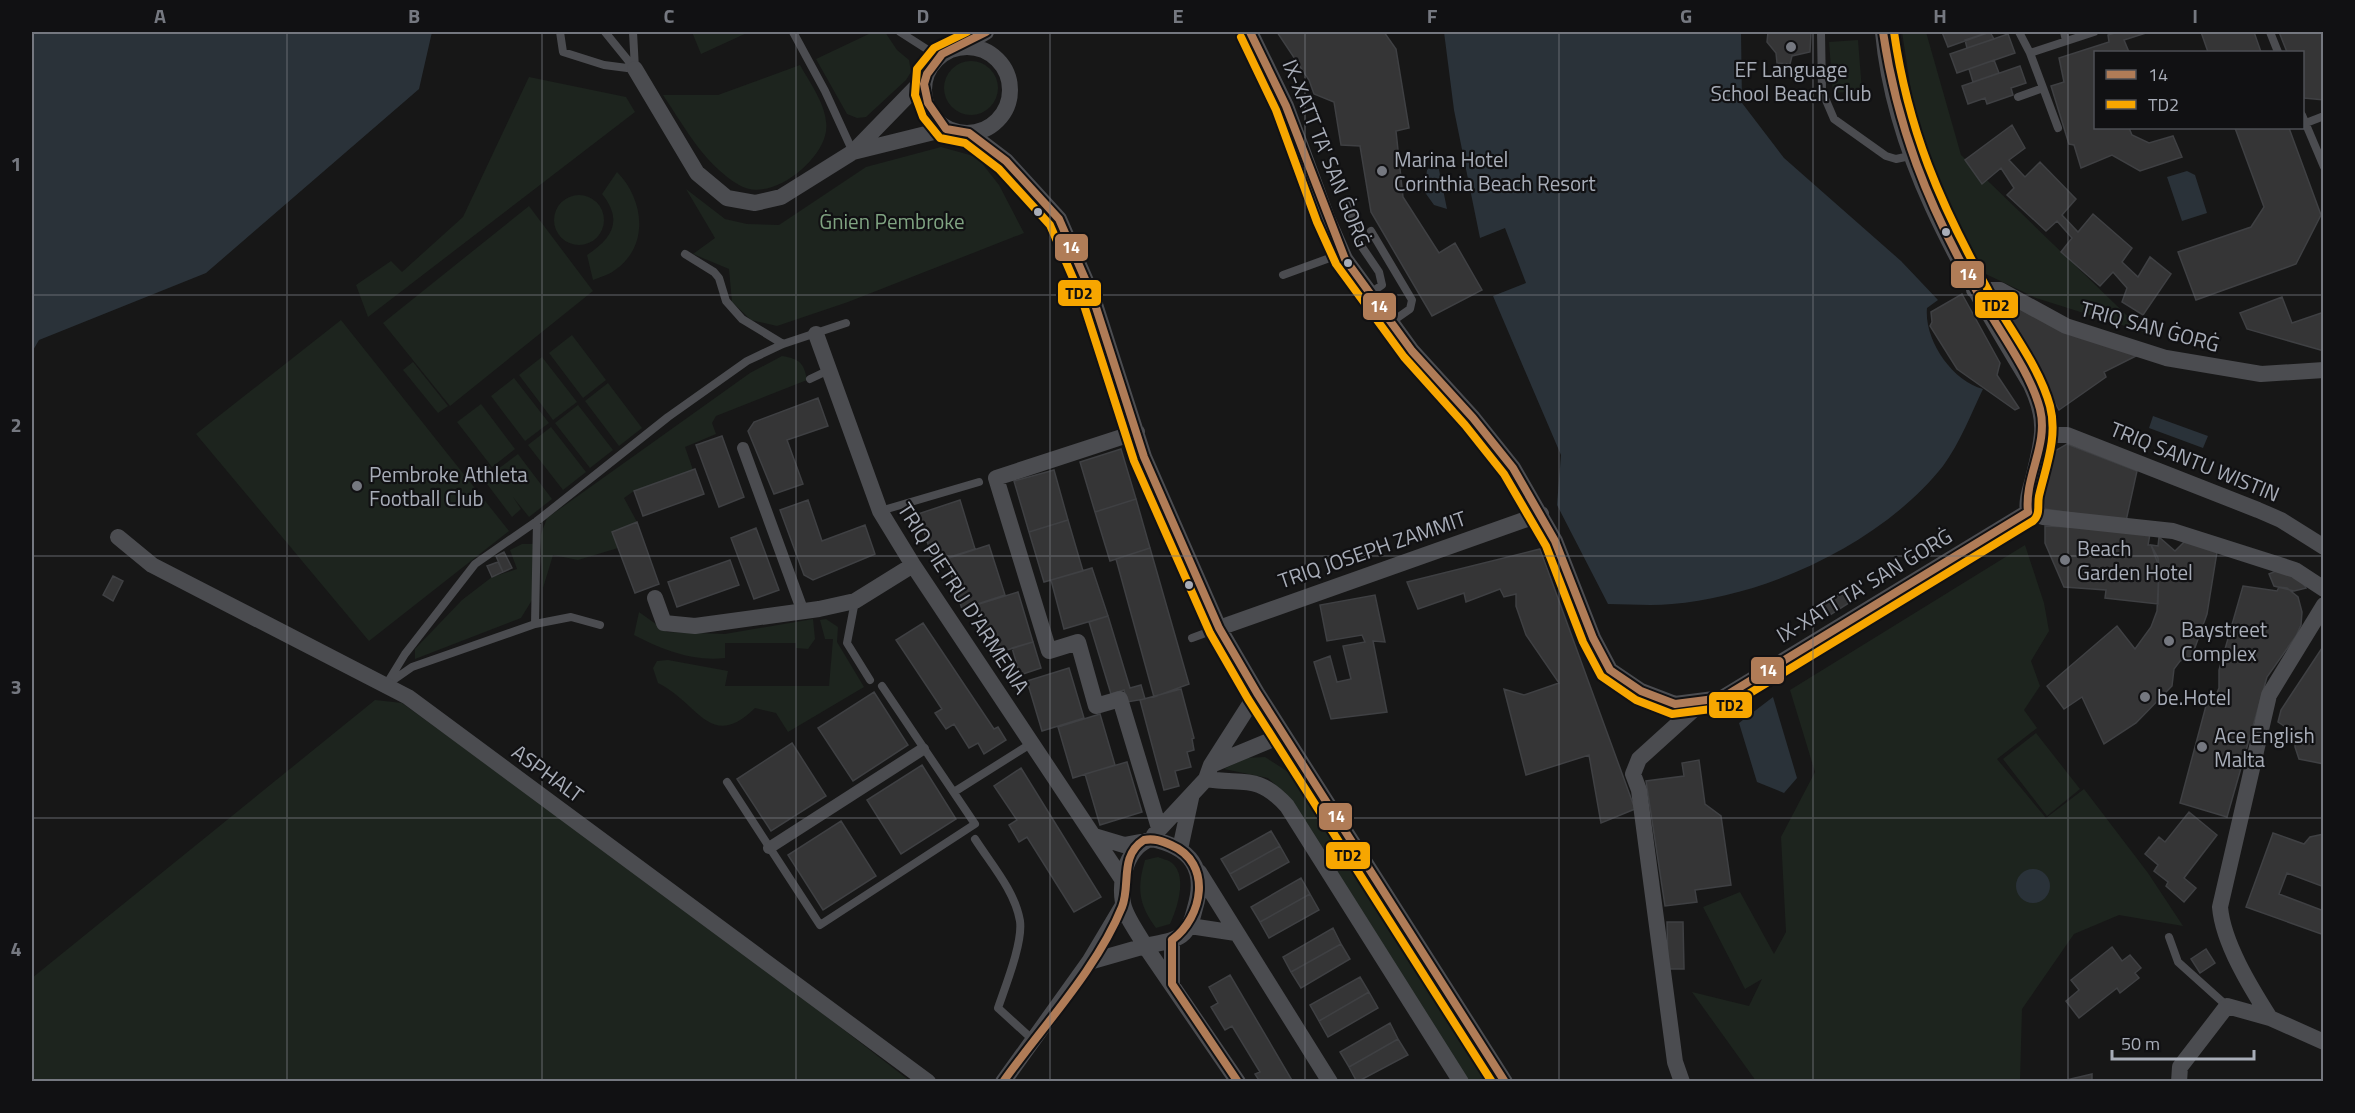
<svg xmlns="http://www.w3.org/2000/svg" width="2355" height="1113" font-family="'Titillium Web',sans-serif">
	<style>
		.green { fill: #1d241e }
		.water { fill: #2a3239 }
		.building { fill: #353536; stroke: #3f4043; stroke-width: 1.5 }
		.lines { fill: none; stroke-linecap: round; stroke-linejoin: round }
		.service { stroke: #4b4c50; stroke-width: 8 }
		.pedestrian { stroke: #4b4c50; stroke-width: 12 }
		.minor { stroke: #4b4c50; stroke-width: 16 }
		.bus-1-casing { stroke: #111113; stroke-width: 12 }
		.bus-2-casing { stroke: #111113; stroke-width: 12 }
		.bus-1 { stroke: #b07c57; stroke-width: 8 }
		.bus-2 { stroke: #f7a600; stroke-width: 8 }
		.grid { fill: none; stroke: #757880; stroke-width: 1.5; stroke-opacity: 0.55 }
		.poi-dot { fill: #757880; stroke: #111113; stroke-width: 2 }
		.bus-dot { fill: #a8adb8; stroke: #111113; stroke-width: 2 }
		.labels { text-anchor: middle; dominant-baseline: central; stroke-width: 4.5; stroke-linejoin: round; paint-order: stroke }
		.poi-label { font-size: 21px; fill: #a8adb8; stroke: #111113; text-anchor: start }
		.street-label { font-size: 21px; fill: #a8adb8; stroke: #111113 }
		.park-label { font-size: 21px; fill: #7fa381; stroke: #111113 }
		.line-badge { stroke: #111113; stroke-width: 2 }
		.badge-label { font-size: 16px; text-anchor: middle; font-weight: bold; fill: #fff }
		.pale-badge-label { font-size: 16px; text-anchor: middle; font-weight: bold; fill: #111 }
		.neatline { fill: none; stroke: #757880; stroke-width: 2 }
		.grid-label { font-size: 20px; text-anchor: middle; font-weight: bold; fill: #757880 }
	</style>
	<rect width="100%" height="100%" fill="#171717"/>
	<path class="green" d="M692,32H749L701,54Z
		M873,32H885L897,50L909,60L911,72L906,80L866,117L857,118L847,114L816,59Z
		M1902,32H1926L1961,155L2144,332L2036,298L1971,267L1922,162Z
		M1858,40L1862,91L1833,93L1829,42Z
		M944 88a27 27 0 1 1 54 0a27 27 0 1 1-54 0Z
		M800,65C811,85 832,112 825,136C817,165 769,203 739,185C704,164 686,129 663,95H718Z
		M529,77L626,97L635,112L368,317L356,285L391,261L402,272L463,217Z
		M941,147L977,157L999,185L1024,233L848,302L777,326L751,320L732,302L729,269L693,254L715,238L686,189L725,219L747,224L779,225L866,167Z
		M617,172C644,199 650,246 615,270C609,275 600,277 593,280L587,255C613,238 623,220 602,194Z
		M554 220a25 25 0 1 1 50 0a25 25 0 1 1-50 0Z
		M529,206L593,291L450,406L383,323Z
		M341,320L509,531L369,641L196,434Z
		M572,335L606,380L583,398L549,353Z
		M782,356C800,359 804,363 807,380L716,416L712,423L716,434L685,447L693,470L634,491L624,498L637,522L612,532L618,548L578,560L553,555L543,588L540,537L547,518L750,373Z
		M542,357L577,402L553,420L519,375Z
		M413,362L448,406L438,413L403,370Z
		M514,378L549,423L525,441L491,396Z
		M608,383L642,428L619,446L585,401Z
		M481,404L515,449L492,467L457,422Z
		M578,405L613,450L590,468L555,423Z
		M551,427L586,472L563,490L528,445Z
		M518,454L552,499L529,517L513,497L521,509L512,517L478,472L487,463L494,472Z
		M522,544H533L532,600L521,618L415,659V649L462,600L492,577L517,569L510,550Z
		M2025,545L2044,603L2049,631L2031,661L2040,686L2024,710L2037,728L1997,759L2046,818L2084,789L2148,873L2183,926L2119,915L2074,934L2022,1009L2020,1081H1756L1692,992L1749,1006L1762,979L1745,989L1703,907L1740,892L1774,954L1786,932L1781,837L1815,772L1790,690Z
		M639,612L667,632L725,634L813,619L815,639L808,649L796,648V643H725V658C693,662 661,649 634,635Z
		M826,619L838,627L837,642L864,687L788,732L776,713L755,708C710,752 699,703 658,683L653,668L657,661L668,660L728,671L725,686H829L833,639H825L820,620Z
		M375,700L402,703L685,907L910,1081L32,1082V978Z
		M2036,733L2080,789L2047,816L2003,759Z
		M1265,757L1293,775L1488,1081H1468L1282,791L1268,778L1224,769L1246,758Z
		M1158,857C1162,859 1169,860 1172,863C1188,876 1177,909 1170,924L1156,928C1138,904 1137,888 1145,860Z"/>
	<path class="water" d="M32,32H432L419,89L206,273L39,340L32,352Z
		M1444,32H1741L1742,103L1784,158L1901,261L1938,300L1927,308C1924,340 1952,381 1983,389C1971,414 1960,443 1943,466C1883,542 1768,596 1672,604C1651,606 1629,604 1608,604L1557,505L1561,455L1493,296L1526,283L1505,228L1480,238L1454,110Z
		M1437,160L1447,209L1434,205L1424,191L1427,170Z
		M2187,171L2195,175L2207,213L2182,221L2167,177Z
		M2153,416L2208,436L2203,448L2149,428Z
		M1773,697L1797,778L1784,793L1757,782L1739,723Z
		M2016 886a17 17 0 1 1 34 0a17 17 0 1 1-34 0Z"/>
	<path class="building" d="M1277,32H1384L1396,49L1409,128L1396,131L1403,197L1439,253L1455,243L1482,290L1432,316L1371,212L1360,146L1341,145L1334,102L1314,94L1309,80Z
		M1768,32H1811L1810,52L1792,56L1790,64L1777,63L1776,53L1767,42Z
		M1942,32H1990L1948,47Z
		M1990,32L1994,39L1967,48L1965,40Z
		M2118,32H2149L2124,40L2129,52H2096V128H2129L2132,135L2149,143L2173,136L2182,157L2140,171L2112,155L2081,168L2074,145L2069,144L2051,86L2064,82L2059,58L2109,42L2108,35Z
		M2201,32H2254L2261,52H2208Z
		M2279,32H2324V100L2304,98L2302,52H2287Z
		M2008,34L2015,53L1957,73L1950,54Z
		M1994,60L1999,73L1973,82L1969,69Z
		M2020,66L2026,83L2011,88L2013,95L1987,104L1985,98L1968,104L1962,86Z
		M2012,125L2025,148L2009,160L2025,177L2040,162L2076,199L2062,215L2078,232L2093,214L2132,248L2122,262L2138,277L2150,257L2171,274L2143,315L2122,302L2127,288L2113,272L2100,286L2061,252L2072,238L2057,221L2046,231L2007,195L2014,188L2001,168L1982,184L1965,160Z
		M2235,128H2289L2321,215L2296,264L2196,300L2178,252L2251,227L2264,207Z
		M1962,294L2000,363L1997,375L2019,408L2015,410L1957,369L1930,326L1932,322L1931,312Z
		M2282,297L2292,323L2324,312V351L2247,329L2240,313Z
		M2011,301L2136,356L2104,372L2106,377L2059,410L1998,303Z
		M818,398L828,426L787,440L803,484L774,494L748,431L754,422Z
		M722,436L744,497L719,507L696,445Z
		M2067,444L2137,471L2126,521L2045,509L2041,496L2053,452Z
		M1121,449L1136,499L1095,512L1080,462Z
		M695,469L704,494L643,516L634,491Z
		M1054,470L1068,520L1029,532L1014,481Z
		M1136,499L1150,548L1110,561L1095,512Z
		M808,500L822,541L865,525L875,554L813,580L804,575L780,510Z
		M960,500L975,549L934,562L918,514Z
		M1068,520L1083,571L1044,582L1029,532Z
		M637,522L659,584L635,593L612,532Z
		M2045,526L2094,528L2150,534L2148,545H2151L2158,558L2159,567L2158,604L2105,598L2106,590L2064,587L2045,543Z
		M756,528L779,590L754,599L731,538Z
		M2159,537L2175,551L2185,541L2217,552L2207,614L2192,656L2180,661L2174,669L2172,686L2136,723L2104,744L2082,697L2064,709L2047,686L2117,626L2135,649L2151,627L2157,611L2159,567L2151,545L2158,546Z
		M989,545L1005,595L962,609L946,559Z
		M1150,548L1189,684L1154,697L1116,559Z
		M1540,549L1635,809L1601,823L1589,755L1526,775L1504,689L1524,695L1559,683L1526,635L1516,606V594L1504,597L1500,589L1466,602L1464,593L1418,609L1407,582Z
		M504,552L512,568L503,572L496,556Z
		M730,560L739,585L677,607L668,582Z
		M498,562L503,572L492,577L487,566Z
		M1092,568L1108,616L1064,629L1051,580Z
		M2276,571L2299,577L2306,588L2294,591L2274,586L2269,574Z
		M113,576L123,581L113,601L103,595Z
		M2243,586L2277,591L2279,587L2287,588L2298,597L2302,612L2301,625L2296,636L2267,677L2227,817L2180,803L2207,702L2215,697L2219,688V670Z
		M1845,591L1852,601L1830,615L1824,604Z
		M1018,592L1033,642L991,655L976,605Z
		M1375,595L1385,642L1373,641L1387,712L1331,719L1314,662L1330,656L1337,682L1351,679L1343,646L1365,642L1362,635L1327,641L1320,605Z
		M1108,616L1130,688L1141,685L1145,699L1127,702L1124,690L1111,694L1089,622Z
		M923,623L994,729L998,727L1006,740L984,754L978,743L969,748L954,724L946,729L935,713L942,709L896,640Z
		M1033,642L1041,668L1020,675L1012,648Z
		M2324,645V764L2299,759L2295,747L2296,734L2278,722L2281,710Z
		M1069,668L1084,718L1042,731L1027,681Z
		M1181,689L1194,738L1192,739L1194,750L1187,752L1191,767L1175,771L1179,786L1164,790L1140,700Z
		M874,692L908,745L853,781L818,728Z
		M1100,714L1115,765L1073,778L1058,727Z
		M792,743L826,796L771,831L737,779Z
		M1699,760L1705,804L1721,816L1731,885L1695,890L1697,902L1665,906L1646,781L1684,776L1682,763Z
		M1127,762L1142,812L1100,825L1085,774Z
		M922,765L956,819L901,854L867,800Z
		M1021,768L1101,897L1074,912L1027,837L1019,842L1009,825L1017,820L994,786Z
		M2189,812L2217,835L2184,878L2196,888L2184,902L2166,886L2168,882L2154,871L2158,865L2145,854L2159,837L2165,842Z
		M841,821L876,876L823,910L788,855Z
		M1271,831L1280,846L1230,874L1221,859Z
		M2273,833L2304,844L2310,837L2324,834V887L2287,873L2279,894L2324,911V935L2246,907Z
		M1280,846L1289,862L1239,890L1230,874Z
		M1301,878L1310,894L1260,922L1251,907Z
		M1310,894L1319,910L1269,938L1260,922Z
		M1667,922H1683L1684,969H1668Z
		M1333,928L1341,944L1291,972L1283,957Z
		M1341,944L1350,959L1301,988L1291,972Z
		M2112,947L2122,961L2130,955L2141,968L2135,973L2139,978L2120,993L2117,988L2079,1018L2066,1001L2079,990L2071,980Z
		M2206,949L2215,963L2200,973L2191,959Z
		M1230,975L1293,1082H1260L1255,1074L1260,1072L1232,1026L1225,1030L1211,1007L1218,1003L1209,987Z
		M1360,977L1369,992L1319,1021L1310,1005Z
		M1369,992L1378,1008L1328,1037L1319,1021Z
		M1390,1023L1398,1039L1349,1067L1340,1052Z
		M1398,1039L1408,1055L1357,1082L1349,1067Z
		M2092,1074V1080L2100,1082H2058Z"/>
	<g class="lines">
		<path class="service" d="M560,32L563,52L604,65L635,69
			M605,32L635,69
			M633,32L635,69
			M793,32L825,91L853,152
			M900,32L939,57
			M1821,32L1822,91L1834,119L1886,156L1896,159L1910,156
			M2019,32L2030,53L2094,32
			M2064,32L2066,41
			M2270,32L2278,52
			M2030,53L2058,128
			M2018,97L2043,88
			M2302,115L2324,167
			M2306,123L2324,116
			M1348,204L1362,247L1379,272L1382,285L1369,294
			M1371,231L1412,300L1410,309L1390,323
			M685,254L714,272L719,278L726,301L742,319L783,344
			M1283,275L1327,259L1341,250
			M810,379L829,370
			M880,511L979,482
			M855,601L847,643L870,680
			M535,624L537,521
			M1192,638L1219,628
			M389,683L412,667L535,624L571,617L600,625
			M386,685L405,654L475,564L537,521L668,417L747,361L783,344L846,323
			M727,782L820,925L975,824L882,686
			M954,792L1032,743
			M975,839C991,864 1015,891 1020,921C1023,943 1005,987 998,1008L1032,1039
			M2169,937L2178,962L2227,1006"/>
		<path class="pedestrian" d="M743,448L803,612
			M769,848L923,749"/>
		<path class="minor" d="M1250,32L1286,106L1327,218L1345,259L1412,351L1473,418L1513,468L1555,541L1593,638L1610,670L1641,691L1675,704L1722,698L2028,512
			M1883,32C1895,163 1965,274 2031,385C2049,423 2042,441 2033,479C2030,490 2026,501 2028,512
			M924 90a43 43 0 1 1 86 0a43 43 0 1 1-86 0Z
			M961,47L986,32
			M635,69L697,173L727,198L755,203L781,197L853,152L925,78
			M969,133L1006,161L1059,219L1092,295L1144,457L1219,628L1257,693L1505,1082
			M853,152L946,129
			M1974,290H2000L2066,326L2166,358L2261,374L2324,370
			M816,334L880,511L913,565L1124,882
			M1137,432L996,478L1049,651L1078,642L1096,706L1120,699L1159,828
			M2044,435H2067L2258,510L2281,520L2324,547
			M2028,512L2043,517L2173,531L2295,570L2324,589
			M118,537L152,565L408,697L928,1082
			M655,598L664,623L695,626L819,609L855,601L913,565
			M1219,628L1541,514
			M1211,765L1283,735
			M1206,779C1243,785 1257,773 1287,806L1461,1082
			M1154,835L1206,779L1211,765L1257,693
			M1094,836L1124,845L1140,842
			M1151,839C1190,847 1207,868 1195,908C1193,916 1191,926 1184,933C1175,942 1158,943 1145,946C1139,934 1125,917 1123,903C1119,879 1127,847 1151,839Z
			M1180,849L1191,798
			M1199,872L1330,1082
			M1190,926L1236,933
			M1172,940V984
			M1089,962L1145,946L1238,1082
			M2270,1018C2251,988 2223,943 2220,907L2269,695L2324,605
			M1003,1082L1089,962L1123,905
			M1682,1082L1675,1062L1639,790L1633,774L1639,759L1703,701
			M2179,1082L2180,1067L2227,1006L2270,1018L2324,1042"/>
		<g class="bus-1-casing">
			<path id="bus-1" d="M986,32L942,54L927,74L924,84L928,103L946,129L969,133L1006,161L1059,219L1092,295L1144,457L1219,628L1257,693L1505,1082
				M1250,32L1286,106L1345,259L1412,351L1473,418L1513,468L1555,541L1593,638L1610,670L1641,691L1675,704L1722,698L2028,512
				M1883,32C1897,127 1928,205 1975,288C1994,324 2030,370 2040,409C2049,445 2024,477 2028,512
				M1172,940V984L1238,1082
				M1003,1082C1042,1027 1097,969 1122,907C1131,884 1119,856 1144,840C1154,838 1162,841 1171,845C1213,863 1203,917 1172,940"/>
		</g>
		<g class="bus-2-casing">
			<path id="bus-2" d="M967,32L934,48L917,69L915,95L923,117L940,138L965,143L999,169L1050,225L1082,299L1134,461L1210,633L1248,699L1492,1082
				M1241,37L1276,110L1317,222L1336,264L1404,357L1465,425L1504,474L1546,546L1583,642L1601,676L1636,700L1672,714L1727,707L2033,521C2041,514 2037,505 2039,496C2046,466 2058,437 2050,406C2039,365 2008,328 1988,290C1940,204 1908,130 1894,32"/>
		</g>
		<use href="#bus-1" class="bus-1"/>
		<use href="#bus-2" class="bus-2"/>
	</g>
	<path class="grid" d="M287,32V1082M542,32V1082M796,32V1082M1050,32V1082M1305,32V1082M1559,32V1082M1813,32V1082M2068,32V1082M32,295H2324M32,556H2324M32,818H2324"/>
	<g class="poi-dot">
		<circle cx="1791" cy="47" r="6"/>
		<circle cx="1382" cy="171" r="6"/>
		<circle cx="357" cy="486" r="6"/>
		<circle cx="2065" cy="560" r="6"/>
		<circle cx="2169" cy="641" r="6"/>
		<circle cx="2145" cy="697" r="6"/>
		<circle cx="2202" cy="747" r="6"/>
	</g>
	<g class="bus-dot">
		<circle cx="1038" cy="212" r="5"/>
		<circle cx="1946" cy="232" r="5"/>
		<circle cx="1348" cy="263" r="5"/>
		<circle cx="1189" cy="585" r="5"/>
	</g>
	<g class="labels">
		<g class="poi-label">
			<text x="1791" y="69" text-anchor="middle">EF Language<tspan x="1791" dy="24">School Beach Club</tspan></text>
			<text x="1394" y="159">Marina Hotel<tspan x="1394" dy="24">Corinthia Beach Resort</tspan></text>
			<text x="369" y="474">Pembroke Athleta<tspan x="369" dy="24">Football Club</tspan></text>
			<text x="2077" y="548">Beach<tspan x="2077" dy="24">Garden Hotel</tspan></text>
			<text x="2181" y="629">Baystreet<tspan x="2181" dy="24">Complex</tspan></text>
			<text x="2157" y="697">be.Hotel</text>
			<text x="2214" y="735">Ace English<tspan x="2214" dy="24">Malta</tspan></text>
		</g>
		<g class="street-label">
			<text transform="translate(1327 153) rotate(68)">IX-XATT TA' SAN ĠORĠ</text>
			<text transform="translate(2150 326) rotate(15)">TRIQ SAN ĠORĠ</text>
			<text transform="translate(2195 461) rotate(22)">TRIQ SANTU WISTIN</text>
			<text transform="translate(1372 549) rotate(-19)">TRIQ JOSEPH ZAMMIT</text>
			<text transform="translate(1864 585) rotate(-31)">IX-XATT TA' SAN ĠORĠ</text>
			<text transform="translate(964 598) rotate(57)">TRIQ PIETRU D'ARMENIA</text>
			<text transform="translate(548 773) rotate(36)">ASPHALT</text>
		</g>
		<g class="park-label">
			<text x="892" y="221">Ġnien Pembroke</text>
		</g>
	</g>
	<g class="line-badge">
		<rect x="1054" y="233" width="35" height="29" rx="6" fill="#b07c57"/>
		<rect x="1950" y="260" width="35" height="29" rx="6" fill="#b07c57"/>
		<rect x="1057" y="279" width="45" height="28" rx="6" fill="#f7a600"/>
		<rect x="1974" y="291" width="45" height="28" rx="6" fill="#f7a600"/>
		<rect x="1362" y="292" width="35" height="29" rx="6" fill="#b07c57"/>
		<rect x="1750" y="656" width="35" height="29" rx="6" fill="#b07c57"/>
		<rect x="1708" y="691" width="45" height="28" rx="6" fill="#f7a600"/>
		<rect x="1318" y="802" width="35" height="29" rx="6" fill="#b07c57"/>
		<rect x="1325" y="841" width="46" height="29" rx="6" fill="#f7a600"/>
	</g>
	<g class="badge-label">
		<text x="1071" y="253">14</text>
		<text x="1968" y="280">14</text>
		<text x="1379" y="312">14</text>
		<text x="1768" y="676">14</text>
		<text x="1336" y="822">14</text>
	</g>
	<g class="pale-badge-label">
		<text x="1079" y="299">TD2</text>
		<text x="1996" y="311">TD2</text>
		<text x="1730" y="711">TD2</text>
		<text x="1348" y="861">TD2</text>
	</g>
	<rect width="2355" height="1113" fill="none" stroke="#111113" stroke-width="66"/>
	<rect x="2094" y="51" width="210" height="78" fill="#111113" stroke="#4d4f55" stroke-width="1.5"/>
	<rect x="2106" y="70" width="30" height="9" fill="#b07c57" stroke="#4d4f55" stroke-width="1.5"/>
	<text x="2148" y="81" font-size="18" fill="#a8adb8">14</text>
	<rect x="2106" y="100" width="30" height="9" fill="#f7a600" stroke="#4d4f55" stroke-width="1.5"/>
	<text x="2148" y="111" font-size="18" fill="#a8adb8">TD2</text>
	<path d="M2112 1050v9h142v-9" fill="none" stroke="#a8adb8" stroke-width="3"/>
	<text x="2121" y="1050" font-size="18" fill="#a8adb8" stroke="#111113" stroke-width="4.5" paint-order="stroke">50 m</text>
	<rect x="33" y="33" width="2289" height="1047" class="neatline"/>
	<g class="grid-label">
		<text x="160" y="23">A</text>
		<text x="414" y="23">B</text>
		<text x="669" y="23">C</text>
		<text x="923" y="23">D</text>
		<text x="1178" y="23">E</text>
		<text x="1432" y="23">F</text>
		<text x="1686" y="23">G</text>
		<text x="1940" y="23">H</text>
		<text x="2195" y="23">I</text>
		<text x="16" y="171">1</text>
		<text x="16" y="432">2</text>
		<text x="16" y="694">3</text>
		<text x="16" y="956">4</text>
	</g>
</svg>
